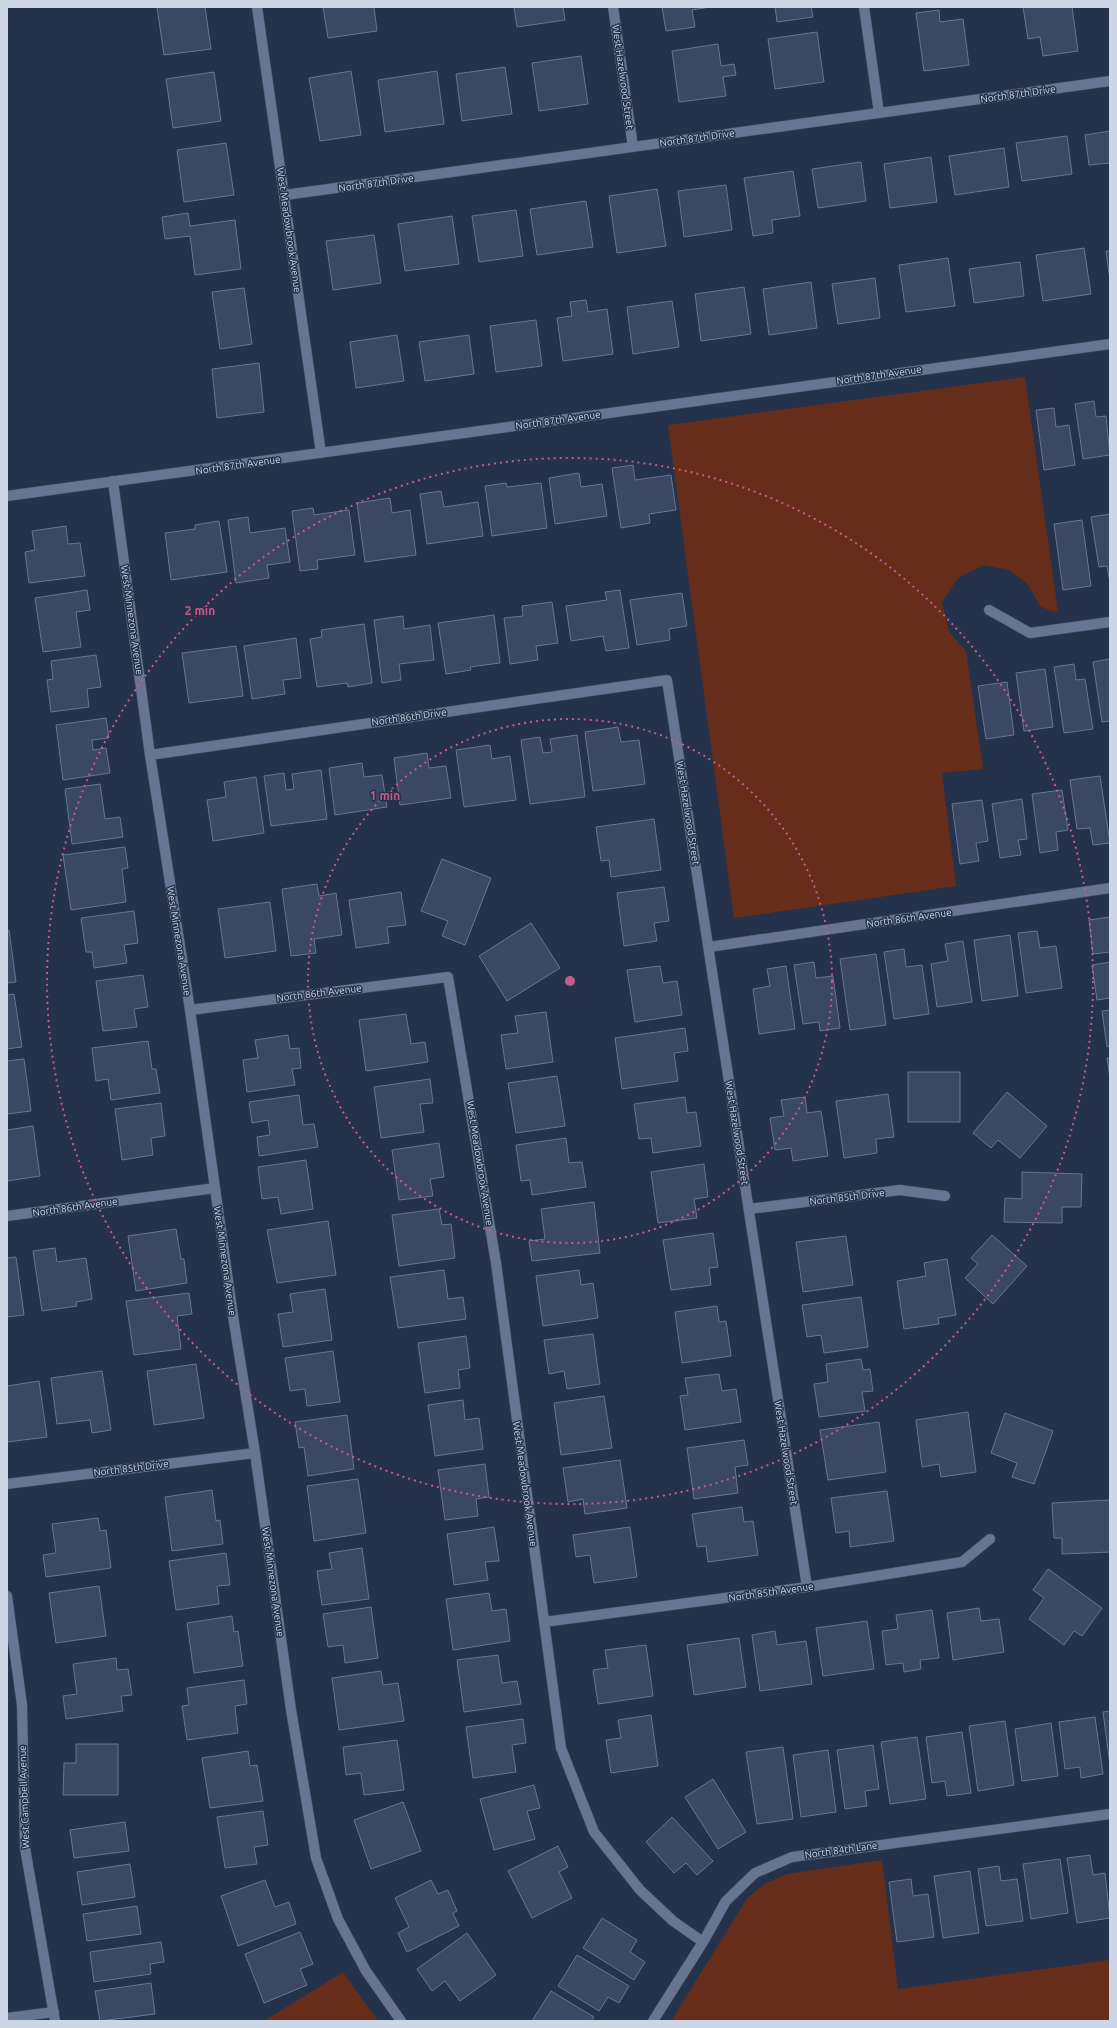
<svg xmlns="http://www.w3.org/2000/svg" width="1117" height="2028" font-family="Ubuntu,sans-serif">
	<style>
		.green { fill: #662e1a }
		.building { fill: #3a4863; stroke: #667693 }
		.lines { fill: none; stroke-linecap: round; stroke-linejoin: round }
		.minor-casing { stroke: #434e63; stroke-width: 11 }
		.minor { stroke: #657592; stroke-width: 10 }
		.ring { fill: none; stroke: #c65a8c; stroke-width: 2; stroke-dasharray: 2 4 }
		.labels { text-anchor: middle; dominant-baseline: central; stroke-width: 3; stroke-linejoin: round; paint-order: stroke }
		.street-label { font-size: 10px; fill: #cdd6e6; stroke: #24324b }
		.centre { fill: #c65a8c; stroke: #24324b; stroke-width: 2 }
		.ring-label { font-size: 12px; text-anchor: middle; font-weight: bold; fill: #c65a8c; stroke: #24324b; stroke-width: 3; stroke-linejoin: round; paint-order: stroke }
	</style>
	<rect width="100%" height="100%" fill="#24324b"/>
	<path class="green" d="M1025,377L1058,612L1051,611L1040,606L1027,583L1009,570L983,565L958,578L942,602L949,632L966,651L983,769L942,773L956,886L734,918L668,425Z
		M882,1860L898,1989L1110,1960V2021H671L748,1897L764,1884L787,1874Z
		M343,1972L378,2021H264Z"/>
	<path class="building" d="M157,7H205L211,49L164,55Z
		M323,7H374L377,31L328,38Z
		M514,7H563L565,20L517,27Z
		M662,7H710L692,10L695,27L666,31Z
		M775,7H811L813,17L777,22Z
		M1023,7H1072L1078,51L1043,56L1040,37L1028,39Z
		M939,10L940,22L963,19L969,65L924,71L916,13Z
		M817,32L824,82L775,89L768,39Z
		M718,44L721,66L734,64L736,75L723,77L726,96L679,102L672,51Z
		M581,56L588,104L539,111L532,63Z
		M505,67L512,114L462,121L456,74Z
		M351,71L361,135L320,141L309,78Z
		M437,71L444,124L385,132L378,80Z
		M214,72L221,121L173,128L166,79Z
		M1110,131V163L1089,165L1085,135Z
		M1067,136L1072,174L1022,181L1016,143Z
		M226,143L234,195L184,202L177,150Z
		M1004,148L1009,187L955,195L949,156Z
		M931,157L937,202L890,208L884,164Z
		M861,162L866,201L818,208L812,169Z
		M793,171L800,216L772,220L773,233L753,236L744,178Z
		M726,185L732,230L684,237L678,191Z
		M657,189L666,246L617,253L609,196Z
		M586,201L593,247L537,255L530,209Z
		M516,210L523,256L479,262L472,216Z
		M188,213L190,226L235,220L241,269L195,275L190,236L165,239L162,217Z
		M452,216L459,264L405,271L398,224Z
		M374,235L381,283L333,290L326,241Z
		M1084,248L1091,294L1043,301L1036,255Z
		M1106,251H1110V280Z
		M948,258L955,306L906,312L899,265Z
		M1020,262L1024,296L974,303L969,269Z
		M875,278L880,318L838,324L832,284Z
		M811,282L817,328L769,335L763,289Z
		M744,287L751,334L701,341L695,294Z
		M244,288L252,344L220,349L212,292Z
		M586,300L588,312L607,309L613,354L563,361L557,318L572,316L570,302Z
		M672,301L679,347L633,354L627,307Z
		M536,320L542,366L496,372L490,326Z
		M397,335L404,381L356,388L350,342Z
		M469,335L474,374L425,381L419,342Z
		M259,363L264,412L217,418L212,369Z
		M1094,401L1096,417L1106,416L1110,455L1083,459L1075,404Z
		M1054,408L1056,427L1069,425L1075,465L1044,470L1036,410Z
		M633,465L635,480L671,475L676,510L649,514L650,523L621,528L612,468Z
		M579,473L581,487L602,484L607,516L555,524L549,478Z
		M506,483L507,487L541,483L547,528L492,536L485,486Z
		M441,491L444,507L478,502L483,536L427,544L420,494Z
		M390,498L392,513L410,510L416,555L365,562L357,503Z
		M313,508L314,515L349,510L355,555L317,560L318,569L300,571L292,511Z
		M1110,514V582L1107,566L1099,567L1091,517Z
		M248,517L250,533L285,528L290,562L267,565L269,578L236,583L228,520Z
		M1082,520L1091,586L1063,590L1054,524Z
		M219,521L227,572L171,580L165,533L195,529V525Z
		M66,526L68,544L80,543L85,576L29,583L25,552L35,550L32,531Z
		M87,590L90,610L76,612L81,647L43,652L35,598Z
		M620,590L629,648L606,651L603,636L571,641L566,606L607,600L605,592Z
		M682,593L687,626L669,629L670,640L637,645L630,600Z
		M552,602L558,643L536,646L538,660L510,664L504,618L523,616L522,606Z
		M494,615L500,663L470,667L471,670L446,674L438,623Z
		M403,616L404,629L430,625L434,660L399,664L401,680L382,683L374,620Z
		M364,624L372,683L348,687L347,683L317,687L310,639L322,637L321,630Z
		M296,638L301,678L283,680L285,694L252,699L244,646Z
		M236,646L243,696L189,703L182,653Z
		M96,655L101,687L87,689L89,707L51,712L47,680L53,679L51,661Z
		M1110,659V721L1102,722L1093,662Z
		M1074,664L1076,680L1085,679L1093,729L1064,733L1054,667Z
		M1045,669L1053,727L1024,731L1016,673Z
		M1007,682L1014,735L986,739L978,686Z
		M106,718L109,738L92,740L93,750L106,748L110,773L63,780L56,725Z
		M618,727L621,742L639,740L645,784L593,791L585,732Z
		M577,735L585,797L530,804L521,740L540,737L543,753L552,752L550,739Z
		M490,745L492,759L510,756L516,800L464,807L456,750Z
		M427,753L429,768L446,766L451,798L400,805L394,758Z
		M362,763L364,777L382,775L387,807L335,815L329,768Z
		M321,770L327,819L271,826L264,776L284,773L286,790L294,789L292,774Z
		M1100,776L1110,843L1093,845L1090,828L1077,829L1070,780Z
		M256,777L264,833L213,841L207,800L226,797L224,782Z
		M100,784L105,819L120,817L123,837L72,844L65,789Z
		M1062,790L1068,830L1056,832L1058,850L1040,853L1032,794Z
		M1022,799L1027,839L1018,840L1021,855L1000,858L992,804Z
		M982,800L988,841L976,843L979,861L960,864L952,804Z
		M654,819L661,870L611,877L609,860L601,861L596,827Z
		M125,847L128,868L122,869L126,902L71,910L63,855Z
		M442,859L491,878L465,945L442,936L448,921L421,911Z
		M317,884L319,896L336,893L342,935L314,939L316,953L291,956L282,889Z
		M664,887L669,921L654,923L657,941L624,946L617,893Z
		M401,892L406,925L387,927L389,943L356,948L349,900Z
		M270,902L276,951L225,958L218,909Z
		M134,911L138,943L124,945L127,963L94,968L92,952H86L81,918Z
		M1110,917V952L1093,954L1089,920Z
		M531,923L560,968L507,1001L479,956Z
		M9,930L16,982L7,983V931Z
		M1037,931L1040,948L1056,946L1062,988L1026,993L1018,933Z
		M1010,935L1018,996L982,1001L974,940Z
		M963,941L972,1002L937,1007L931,964L948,961L945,944Z
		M904,949L906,967L922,965L929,1014L894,1019L884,952Z
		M876,954L886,1025L850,1030L840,959Z
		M814,962L816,978L833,976L840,1028L820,1031L819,1022L803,1024L794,965Z
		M1110,962V998L1097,1000L1092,965Z
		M660,966L663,983L677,981L682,1015L635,1022L627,970Z
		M786,966L795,1029L759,1034L753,989L770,986L767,969Z
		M143,975L148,1007L134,1009L137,1027L103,1031L96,981Z
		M14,994L22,1047L7,1049V995Z
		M1110,1010V1046L1107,1047L1102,1011Z
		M546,1012L553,1062L506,1069L501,1035L518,1033L515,1016Z
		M406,1014L411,1044L425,1042L428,1062L366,1071L359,1020Z
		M685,1028L688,1051L674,1053L678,1081L622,1089L615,1038Z
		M288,1035L290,1049L299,1048L301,1068L292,1069L295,1085L247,1092L243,1060L258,1058L255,1040Z
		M148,1041L152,1069H156L160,1093L111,1100L108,1079L96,1081L92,1048Z
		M1107,1058H1110V1078Z
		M24,1059L31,1111L7,1114V1061Z
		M908,1072H960V1122H908Z
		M557,1076L565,1126L516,1133L508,1083Z
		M430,1079L433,1103L420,1104L424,1132L381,1138L374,1087Z
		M1007,1092L1047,1126L1020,1158L998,1140L991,1148L973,1133Z
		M888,1094L894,1137L876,1139L877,1153L844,1158L836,1101Z
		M299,1095L303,1125L314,1124L318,1147L259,1156L257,1137L270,1135L268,1120L252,1123L249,1102Z
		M685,1097L687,1113L696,1112L701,1146L653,1153L651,1138L639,1139L634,1104Z
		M805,1097L807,1113L821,1111L828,1156L793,1161L791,1148L775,1150L770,1118L784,1116L781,1100Z
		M161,1103L165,1136L151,1138L153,1155L122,1160L115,1109Z
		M33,1126L40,1176L7,1181V1130Z
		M566,1138L569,1163L582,1162L586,1187L532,1195L530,1180L521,1181L516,1145Z
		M439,1143L444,1177L430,1179L433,1196L399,1200L392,1150Z
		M306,1160L313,1209L281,1214L278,1197L262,1199L258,1167Z
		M704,1164L708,1197L694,1199L697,1218L658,1223L651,1172Z
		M1022,1172L1082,1174L1081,1207H1062V1223L1004,1222L1005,1198L1022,1199Z
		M594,1202L600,1253L532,1261L529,1241L545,1239L541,1209Z
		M439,1209L442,1225L451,1224L455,1258L399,1266L392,1215Z
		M328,1221L336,1275L277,1283L267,1230Z
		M176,1229L181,1259H184L187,1283L136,1291L128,1236Z
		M713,1233L718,1267L709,1268L711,1285L671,1290L663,1240Z
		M992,1235L1027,1266L993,1304L965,1278L978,1264L971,1258Z
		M846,1236L853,1285L803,1292L796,1242Z
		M55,1248L57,1262L86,1258L92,1299L76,1302L77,1306L42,1311L33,1251Z
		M16,1257L24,1315L7,1317V1258Z
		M947,1259L956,1315L938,1318L939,1324L904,1329L897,1281L926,1276L924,1263Z
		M444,1270L448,1299L463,1297L466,1319L398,1328L390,1277Z
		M579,1270L581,1285L593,1283L598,1318L543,1326L536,1276Z
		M325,1289L332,1340L283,1347L278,1314L293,1312L290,1294Z
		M189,1293L192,1314L177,1316L181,1349L134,1355L126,1301Z
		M861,1297L868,1347L824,1353L821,1335L807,1337L802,1305Z
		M717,1306L719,1322L726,1321L731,1356L682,1363L675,1312Z
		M593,1334L600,1384L567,1389L564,1371L549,1374L544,1340Z
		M466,1336L470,1368L458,1370L460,1388L425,1393L418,1343Z
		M333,1351L340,1402L307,1406L305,1389L290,1391L285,1358Z
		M861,1359L863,1370L870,1369L873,1391L862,1392L865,1411L819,1417L814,1384L828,1382L826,1364Z
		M196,1364L204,1418L154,1425L147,1371Z
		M102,1371L111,1430L92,1433L90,1420L57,1424L51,1378Z
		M719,1374L722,1391L736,1389L741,1422L685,1430L680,1396L688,1395L685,1378Z
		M39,1381L47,1437L7,1442V1386Z
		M604,1396L612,1448L561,1455L554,1403Z
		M463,1400L465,1420L479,1418L483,1449L435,1456L428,1405Z
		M968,1412L976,1472L941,1477L939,1464L922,1467L916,1420Z
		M1005,1413L1053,1431L1034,1484L1012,1477L1017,1463L991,1453Z
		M347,1415L354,1469L308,1476L304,1447L299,1448L295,1422Z
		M879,1422L886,1472L828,1480L820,1430Z
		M744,1440L748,1465L735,1467L738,1493L694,1499L687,1448Z
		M620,1460L627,1508L585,1514L583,1499L568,1502L563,1468Z
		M485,1464L489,1497L476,1499L478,1516L445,1520L438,1470Z
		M358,1479L366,1533L314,1541L307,1486Z
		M212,1490L216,1521L220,1520L223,1544L172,1551L165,1497Z
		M887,1491L894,1541L850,1547L849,1531L836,1533L831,1498Z
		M1110,1500V1552L1062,1554V1538H1054L1052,1503Z
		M742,1507L744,1522L753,1521L758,1555L708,1562L706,1546L697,1547L692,1514Z
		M98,1518L100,1531L106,1530L111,1568L46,1577L43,1555L56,1553L52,1524Z
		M494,1527L499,1561L485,1562L488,1580L454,1585L447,1534Z
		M630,1527L637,1577L594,1583L590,1555L576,1557L573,1535Z
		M362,1548L369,1599L322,1605L317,1571L332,1569L329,1553Z
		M226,1553L230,1585L217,1586L219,1604L176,1610L169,1561Z
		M1048,1569L1102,1608L1082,1636L1074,1631L1064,1645L1029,1619L1044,1598L1033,1590Z
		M99,1586L106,1636L56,1643L49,1593Z
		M489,1593L492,1611L506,1609L510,1641L453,1650L446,1599Z
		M371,1607L378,1658L345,1663L343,1645L328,1647L323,1614Z
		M979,1608L981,1621L999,1619L1004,1652L953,1660L947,1613Z
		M932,1610L939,1658L920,1660L921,1669L904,1672L903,1663L886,1665L882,1631L898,1629L896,1615Z
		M232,1616L234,1632L238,1631L243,1666L194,1673L187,1623Z
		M867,1621L874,1669L823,1676L816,1628Z
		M775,1631L777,1645L806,1641L812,1684L760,1691L752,1635Z
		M739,1638L746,1687L694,1695L687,1645Z
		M646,1645L653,1696L598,1704L593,1670L608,1668L605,1650Z
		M498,1655L502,1683L517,1681L521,1704L464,1712L457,1660Z
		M116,1658L117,1670L128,1669L132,1695L121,1696L123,1711L66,1719L63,1696L77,1694L73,1664Z
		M381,1671L383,1685L398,1683L404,1721L339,1730L332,1678Z
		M244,1680L247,1704L235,1706L238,1733L187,1740L182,1706L189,1705L187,1688Z
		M1110,1711V1765L1103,1712Z
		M651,1715L658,1766L611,1773L606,1740L621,1738L618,1720Z
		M1095,1717L1103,1774L1081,1778L1080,1767L1065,1769L1059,1722Z
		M523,1719L526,1743L512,1745L516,1772L473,1778L466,1727Z
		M1005,1721L1014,1785L978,1791L969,1726Z
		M1051,1723L1058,1776L1022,1781L1015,1729Z
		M962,1732L971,1793L947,1796L945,1781L932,1783L926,1737Z
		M917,1737L926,1799L890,1804L881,1742Z
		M397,1740L404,1790L364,1795L361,1773L346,1775L343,1747Z
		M76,1744H118V1795H63L64,1763H76Z
		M873,1745L879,1789L865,1791L867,1806L845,1809L837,1750Z
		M783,1747L793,1819L757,1824L746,1752Z
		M828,1750L836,1812L801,1817L793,1755Z
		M248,1751L250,1766L257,1765L263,1801L210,1808L202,1758Z
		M713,1779L746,1832L718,1849L685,1797Z
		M534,1785L540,1808L527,1811L535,1839L494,1850L480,1799Z
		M403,1802L421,1851L371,1869L354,1820Z
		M263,1811L268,1845L254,1847L257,1864L225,1868L217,1817Z
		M672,1817L713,1861L697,1875L686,1863L674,1873L646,1842Z
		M125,1822L129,1851L74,1858L70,1830Z
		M558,1846L568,1867L559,1872L572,1898L532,1918L508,1871Z
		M1090,1855L1093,1875L1105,1873L1110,1918L1077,1923L1067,1858Z
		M1060,1859L1068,1913L1031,1919L1023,1864Z
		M130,1864L135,1897L82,1905L77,1872Z
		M999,1866L1001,1881L1017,1879L1023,1921L986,1926L978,1869Z
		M970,1871L979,1933L943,1938L934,1876Z
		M911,1879L913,1896L928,1894L934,1937L897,1942L889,1882Z
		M265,1880L275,1907L289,1902L296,1924L238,1946L221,1896Z
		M431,1880L438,1894L448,1890L457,1911L453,1913L459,1926L407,1952L398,1933L409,1927L395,1898Z
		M137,1906L141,1934L87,1941L83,1914Z
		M602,1918L637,1940L630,1952L645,1962L634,1980L583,1948Z
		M300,1932L313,1964L300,1969L307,1985L264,2003L245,1954Z
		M467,1933L496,1975L460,2001L445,1981L432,1991L417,1969Z
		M161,1942L164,1962L150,1964L151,1974L94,1982L90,1952Z
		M577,1955L629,1986L619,2003L608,1997L599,2011L558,1986Z
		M151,1983L155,2014L100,2021L95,1991Z
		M551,1991L594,2017L591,2021H532Z"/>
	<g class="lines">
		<g class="minor-casing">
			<path id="minor" d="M257,7L321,453
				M613,7L633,147
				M864,7L879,113
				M285,195L1110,81
				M113,481L150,755L190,1010L233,1316L255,1453L291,1710L316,1858L338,1919L366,1971L401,2021
				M7,496L1110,344
				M989,610L1030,633L1110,622
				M150,755L667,680L807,1587
				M709,947L1110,888
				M190,1010L448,977L496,1263L561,1748L594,1832L640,1890L673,1921L703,1942
				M749,1209L900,1190L945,1196
				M7,1216L215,1188
				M7,1484L255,1453
				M7,1596L22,1705L25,1848L55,2021
				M544,1622L807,1587L962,1562L990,1539
				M7,2018L54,2012
				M653,2021L703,1942L726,1901L755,1873L792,1857L1110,1814"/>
		</g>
		<use href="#minor" class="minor"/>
	</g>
	<g class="ring">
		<circle cx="570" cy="981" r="262"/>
		<circle cx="570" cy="981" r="523"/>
	</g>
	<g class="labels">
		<g class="street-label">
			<text transform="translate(623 77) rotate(82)">West Hazelwood Street</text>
			<text transform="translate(1018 94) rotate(-8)">North 87th Drive</text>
			<text transform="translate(697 138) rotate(-8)">North 87th Drive</text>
			<text transform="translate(376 183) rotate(-8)">North 87th Drive</text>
			<text transform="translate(289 230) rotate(82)">West Meadowbrook Avenue</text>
			<text transform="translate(879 375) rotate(-8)">North 87th Avenue</text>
			<text transform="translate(558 420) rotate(-8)">North 87th Avenue</text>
			<text transform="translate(238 465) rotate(-8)">North 87th Avenue</text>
			<text transform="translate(132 620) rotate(82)">West Minnezona Avenue</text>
			<text transform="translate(409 717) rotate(-8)">North 86th Drive</text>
			<text transform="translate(688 813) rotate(81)">West Hazelwood Street</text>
			<text transform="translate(909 918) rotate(-8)">North 86th Avenue</text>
			<text transform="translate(179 941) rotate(81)">West Minnezona Avenue</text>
			<text transform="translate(319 993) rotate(-7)">North 86th Avenue</text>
			<text transform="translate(737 1133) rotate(81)">West Hazelwood Street</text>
			<text transform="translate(480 1163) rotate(81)">West Meadowbrook Avenue</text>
			<text transform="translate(847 1197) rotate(-7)">North 85th Drive</text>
			<text transform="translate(75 1207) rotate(-8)">North 86th Avenue</text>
			<text transform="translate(225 1261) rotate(82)">West Minnezona Avenue</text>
			<text transform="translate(786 1453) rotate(81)">West Hazelwood Street</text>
			<text transform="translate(131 1468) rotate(-7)">North 85th Drive</text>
			<text transform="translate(525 1484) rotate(82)">West Meadowbrook Avenue</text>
			<text transform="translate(273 1582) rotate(82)">West Minnezona Avenue</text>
			<text transform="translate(771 1592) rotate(-8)">North 85th Avenue</text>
			<text transform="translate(24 1797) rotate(-92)">West Campbell Avenue</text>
			<text transform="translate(841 1850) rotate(-8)">North 84th Lane</text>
		</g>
	</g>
	<circle cx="570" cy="981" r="6" class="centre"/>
	<g class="ring-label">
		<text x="200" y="615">2 min</text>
		<text x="385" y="800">1 min</text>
	</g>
	<rect width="1117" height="2028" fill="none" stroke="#cdd6e6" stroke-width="16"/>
</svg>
